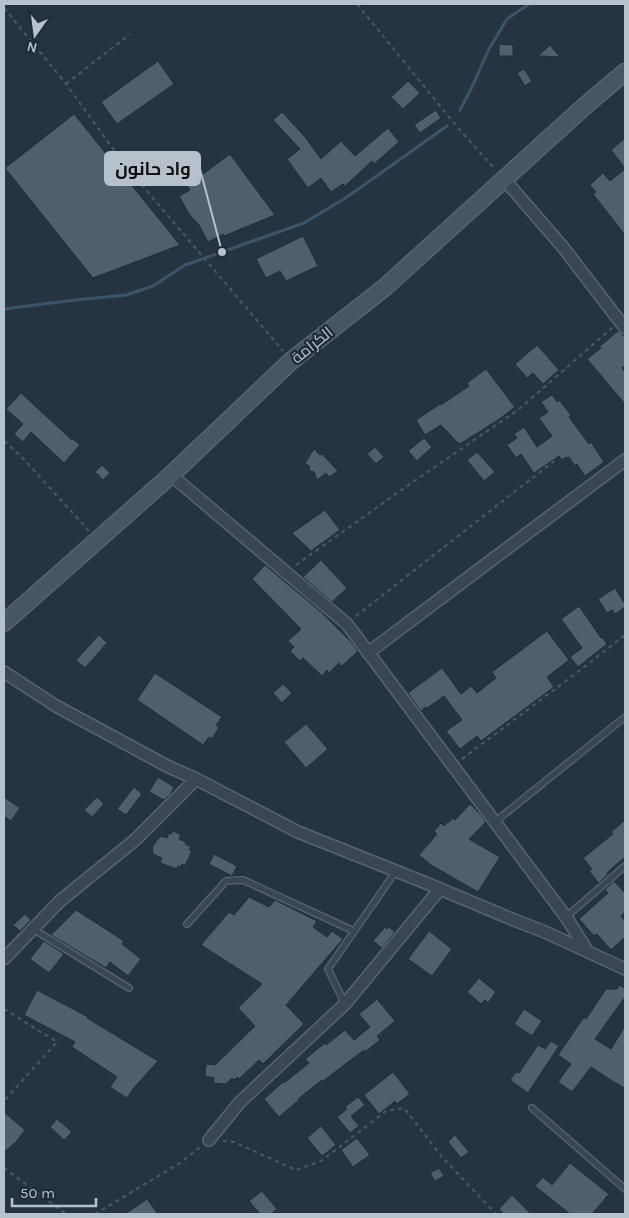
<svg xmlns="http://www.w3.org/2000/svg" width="629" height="1218" font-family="Karla,Cairo,sans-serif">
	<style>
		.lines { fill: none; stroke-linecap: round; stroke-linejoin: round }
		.stream { stroke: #3c5469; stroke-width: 3 }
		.building { fill: #4f5f6c; stroke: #212d38 }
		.service-casing { stroke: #58646e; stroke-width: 8 }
		.minor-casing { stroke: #58646e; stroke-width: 14 }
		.secondary-casing { stroke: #58646e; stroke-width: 19 }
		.path { stroke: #465e5e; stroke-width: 2; stroke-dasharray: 4 4; stroke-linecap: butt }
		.service { stroke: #3a4651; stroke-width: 5.5 }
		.minor { stroke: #3a4651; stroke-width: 11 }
		.secondary { stroke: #485564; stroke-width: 16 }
		.labels { text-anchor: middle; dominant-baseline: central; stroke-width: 4.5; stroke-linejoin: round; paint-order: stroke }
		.street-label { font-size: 16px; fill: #b7c1cb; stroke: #1f2b36 }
		.leader { fill: none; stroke: #b7c1cb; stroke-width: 2 }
		.callout-dot { fill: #b7c1cb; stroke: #1f2b36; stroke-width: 2 }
		.callout { fill: #b7c1cb; stroke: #b7c1cb; stroke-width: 2 }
		.callout-label { font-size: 18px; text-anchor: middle; font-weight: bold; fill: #111 }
	</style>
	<rect width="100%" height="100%" fill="#263441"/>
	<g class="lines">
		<path class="stream" d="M460,110L472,87L489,49L507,19L529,4
			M4,309L75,300L126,295L153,286L185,265L304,223L347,197L447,126"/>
	</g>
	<path class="building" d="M499,44L513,45V56H499Z
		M550,45L560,57L538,56Z
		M158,61L174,84L117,124L101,102Z
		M524,69L532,81L525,86L517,73Z
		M408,81L420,93L403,109L391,97Z
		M436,110L441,118L420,133L414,125Z
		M282,112L306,138L321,159L341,141L355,156L388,128L399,142L374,164L372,161L345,186L343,184L331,192L321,178L308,188L287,159L300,149L273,120Z
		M74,114L180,245L93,278L5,168Z
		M625,138V168L611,150Z
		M230,154L275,215L224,236L223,234L208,242L199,225L189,214L179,196L190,190L187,186Z
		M625,169V235L593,194L596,192L590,185L603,173L610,181Z
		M303,236L318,266L286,281L280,271L266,278L256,259Z
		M618,331L625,337V365L622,368L625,372V404L587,359L601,348L599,347Z
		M537,345L559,370L543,384L533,373L527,378L515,364Z
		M486,369L515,407L498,420L460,444L459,443H458L441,425L425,435L416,420L440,404L441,405L469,386L467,383Z
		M21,393L72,440L73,439L80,445L64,463L31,432L23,442L14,434L23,424L6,409Z
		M552,395L557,402L559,400L571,415L569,417L589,444L591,442L604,462L585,476L577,464L575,466L569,457L567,458L566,457L562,460L559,456L534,473L521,454L516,458L507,445L517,438L514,434L524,427L537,447L552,436L539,418L548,412L541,402Z
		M424,438L432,447L417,461L408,451Z
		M375,447L384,457L376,464L367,454Z
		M314,449L320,455L322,454L338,471L329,477L326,473L317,480L314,472L310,471L309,466L305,463Z
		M477,452L495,472L484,481L467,460Z
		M102,465L110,473L103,480L95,472Z
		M325,510L340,530L311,551L292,533Z
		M321,560L347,588L332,602L303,577Z
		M265,565L321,612L352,643L358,651L342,666L339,663L329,673L327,670L322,676L303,658L300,661L290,651L294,647L288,641L301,629L252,579Z
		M615,588L625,604V607L615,614L612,610L607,613L598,599Z
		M579,606L601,638L602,637L607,644L578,667L570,657L582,648L561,619Z
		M547,631L569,660L547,677L554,687L481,741L477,736L460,749L446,731L462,720L444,696L427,708L426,707L421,711L408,693L442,668L461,694L471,686L477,693L496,678L492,672Z
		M99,635L107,643L85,668L76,660Z
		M155,673L222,717L216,725L219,727L212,739L209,737L203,745L137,700Z
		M283,684L292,693L282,703L273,693Z
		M306,724L328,749L306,768L284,742Z
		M158,777L174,787L170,795L164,800L149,792Z
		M134,787L142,794L126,815L117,809Z
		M4,797L20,808L11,821L4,816Z
		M97,797L104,804L92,817L84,810Z
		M470,804L480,814L486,822L469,839L500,857L478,892L431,865L419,855L437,834L434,831L441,823L444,826L447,822L448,823L453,818L455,820Z
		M625,820V857L612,868L607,873L608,874L599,883L589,871L592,869L583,858L613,834L611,832Z
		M173,831L181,835L179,839L186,842L185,844L191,847L189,850L192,851L185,866L182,864L181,867L178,866L177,869L160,863L162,858L153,854L152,847L159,838L162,836L167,838L169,833L171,834Z
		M214,854L237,866L232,876L209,864Z
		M614,881L625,893V912L621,916L625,921V937L611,950L597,934L594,936L579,919L608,893L605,890Z
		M249,897L269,907L275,900L317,921L313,927L327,937L332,931L343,939L286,1005L304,1024L263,1064L259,1060L239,1079L237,1077L234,1080L232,1078L226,1084L213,1083L214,1078L205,1076L206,1064L215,1065L255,1026L238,1008L262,984L201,945L229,912L234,915Z
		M76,910L124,941L122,944L141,959L128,976L110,962L106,968L51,935Z
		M25,914L31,920L20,931L13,925Z
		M385,927L387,929L389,927L395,932L382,948L373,941Z
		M429,931L452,949L432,976L408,959Z
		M44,941L64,954L49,973L30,959Z
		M479,978L496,992L488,1003L485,1000L481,1004L467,992Z
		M619,985L625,988V997L595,1039L611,1049L625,1026V1089L617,1083V1084L591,1067L572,1092L558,1082L571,1064L558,1055L584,1017L586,1019L606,989H617Z
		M37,990L88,1017L87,1018L158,1061L133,1089L127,1098L110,1087L117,1077L72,1047L75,1042L24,1015Z
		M377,999L395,1021L377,1036L380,1040L365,1052L364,1050L323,1081L322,1080L298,1099L299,1100L279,1117L264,1099L283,1082L284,1083L309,1063L305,1059L325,1043L326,1045L345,1030L354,1040L370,1027L359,1014Z
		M524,1009L542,1021L532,1036L514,1024Z
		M551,1041L559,1046L528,1093L510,1080L516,1072L519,1073L538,1045L545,1049Z
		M393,1072L410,1094L397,1104L395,1101L379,1114L364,1095Z
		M358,1097L365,1105L351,1116L359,1126L350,1133L337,1117L347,1109L345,1107Z
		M4,1112L25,1130L16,1142L4,1152Z
		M57,1119L72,1132L64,1140L50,1127Z
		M321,1126L336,1145L322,1156L307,1138Z
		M455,1135L469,1152L461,1158L448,1142Z
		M357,1138L370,1155L353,1167L341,1150Z
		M570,1163L609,1194L592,1214H570L535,1186L543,1177L552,1185Z
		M439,1168L444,1176L435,1181L430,1173Z
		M262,1191L277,1209L271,1214H260L249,1201Z
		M512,1195L531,1214H504L499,1209Z
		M147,1199L158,1214H125Z"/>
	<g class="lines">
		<g class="service-casing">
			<path id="service" d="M496,821L625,717
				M566,917L625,866
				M187,924L226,881L243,880L354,931
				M33,929L129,988
				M345,1004L328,969L396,871
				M532,1108L625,1189"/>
		</g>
		<g class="minor-casing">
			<path id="minor" d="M504,179L562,246L625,328
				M171,475L347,624L566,917L588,952
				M368,653L625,460
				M4,672L56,706L167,766L196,779L298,832L426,883L514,920L545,932L625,969
				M4,959L60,901L135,840L196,779
				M345,1004L440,889
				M209,1140L240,1102L345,1004"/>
		</g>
		<g class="secondary-casing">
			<path id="secondary" d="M4,623L171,475L291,361L384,288L586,105L625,72"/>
		</g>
		<path class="path" d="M357,4L458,128L494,168
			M4,8L66,84L124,164L283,351
			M66,84L130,34
			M4,441L20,455L89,531
			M296,565L407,486L518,410L612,328
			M356,616L554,461
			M462,759L583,668L625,635
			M4,1009L57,1042L4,1101
			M223,1141L234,1142L296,1170L321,1161L386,1111L404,1108L442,1157L496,1214
			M4,1168L66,1214
			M95,1214L180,1163L200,1147"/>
		<use href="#service" class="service"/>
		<use href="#minor" class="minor"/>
		<use href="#secondary" class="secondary"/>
	</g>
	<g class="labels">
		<g class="street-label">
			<text transform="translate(312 345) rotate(-39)">الكرامة</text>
		</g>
	</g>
	<path class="leader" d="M222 252L200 169"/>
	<circle class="callout-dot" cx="222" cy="252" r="5"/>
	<rect class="callout" x="105" y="152" width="95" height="33" rx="5"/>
	<g class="callout-label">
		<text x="153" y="175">واد حانون</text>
	</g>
	<rect width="629" height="1218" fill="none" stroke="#b7c1cb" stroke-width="10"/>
	<g transform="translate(35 35) rotate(194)" stroke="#1f2b36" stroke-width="4" paint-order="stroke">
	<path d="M0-4L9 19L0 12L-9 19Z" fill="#b7c1cb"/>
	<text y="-8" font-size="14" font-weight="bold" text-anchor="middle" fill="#b7c1cb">N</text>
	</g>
	<path d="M12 1198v8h84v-8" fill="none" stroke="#b7c1cb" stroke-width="2.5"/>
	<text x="20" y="1198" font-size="15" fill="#b7c1cb" stroke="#1f2b36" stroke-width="4" paint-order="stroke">50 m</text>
</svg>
